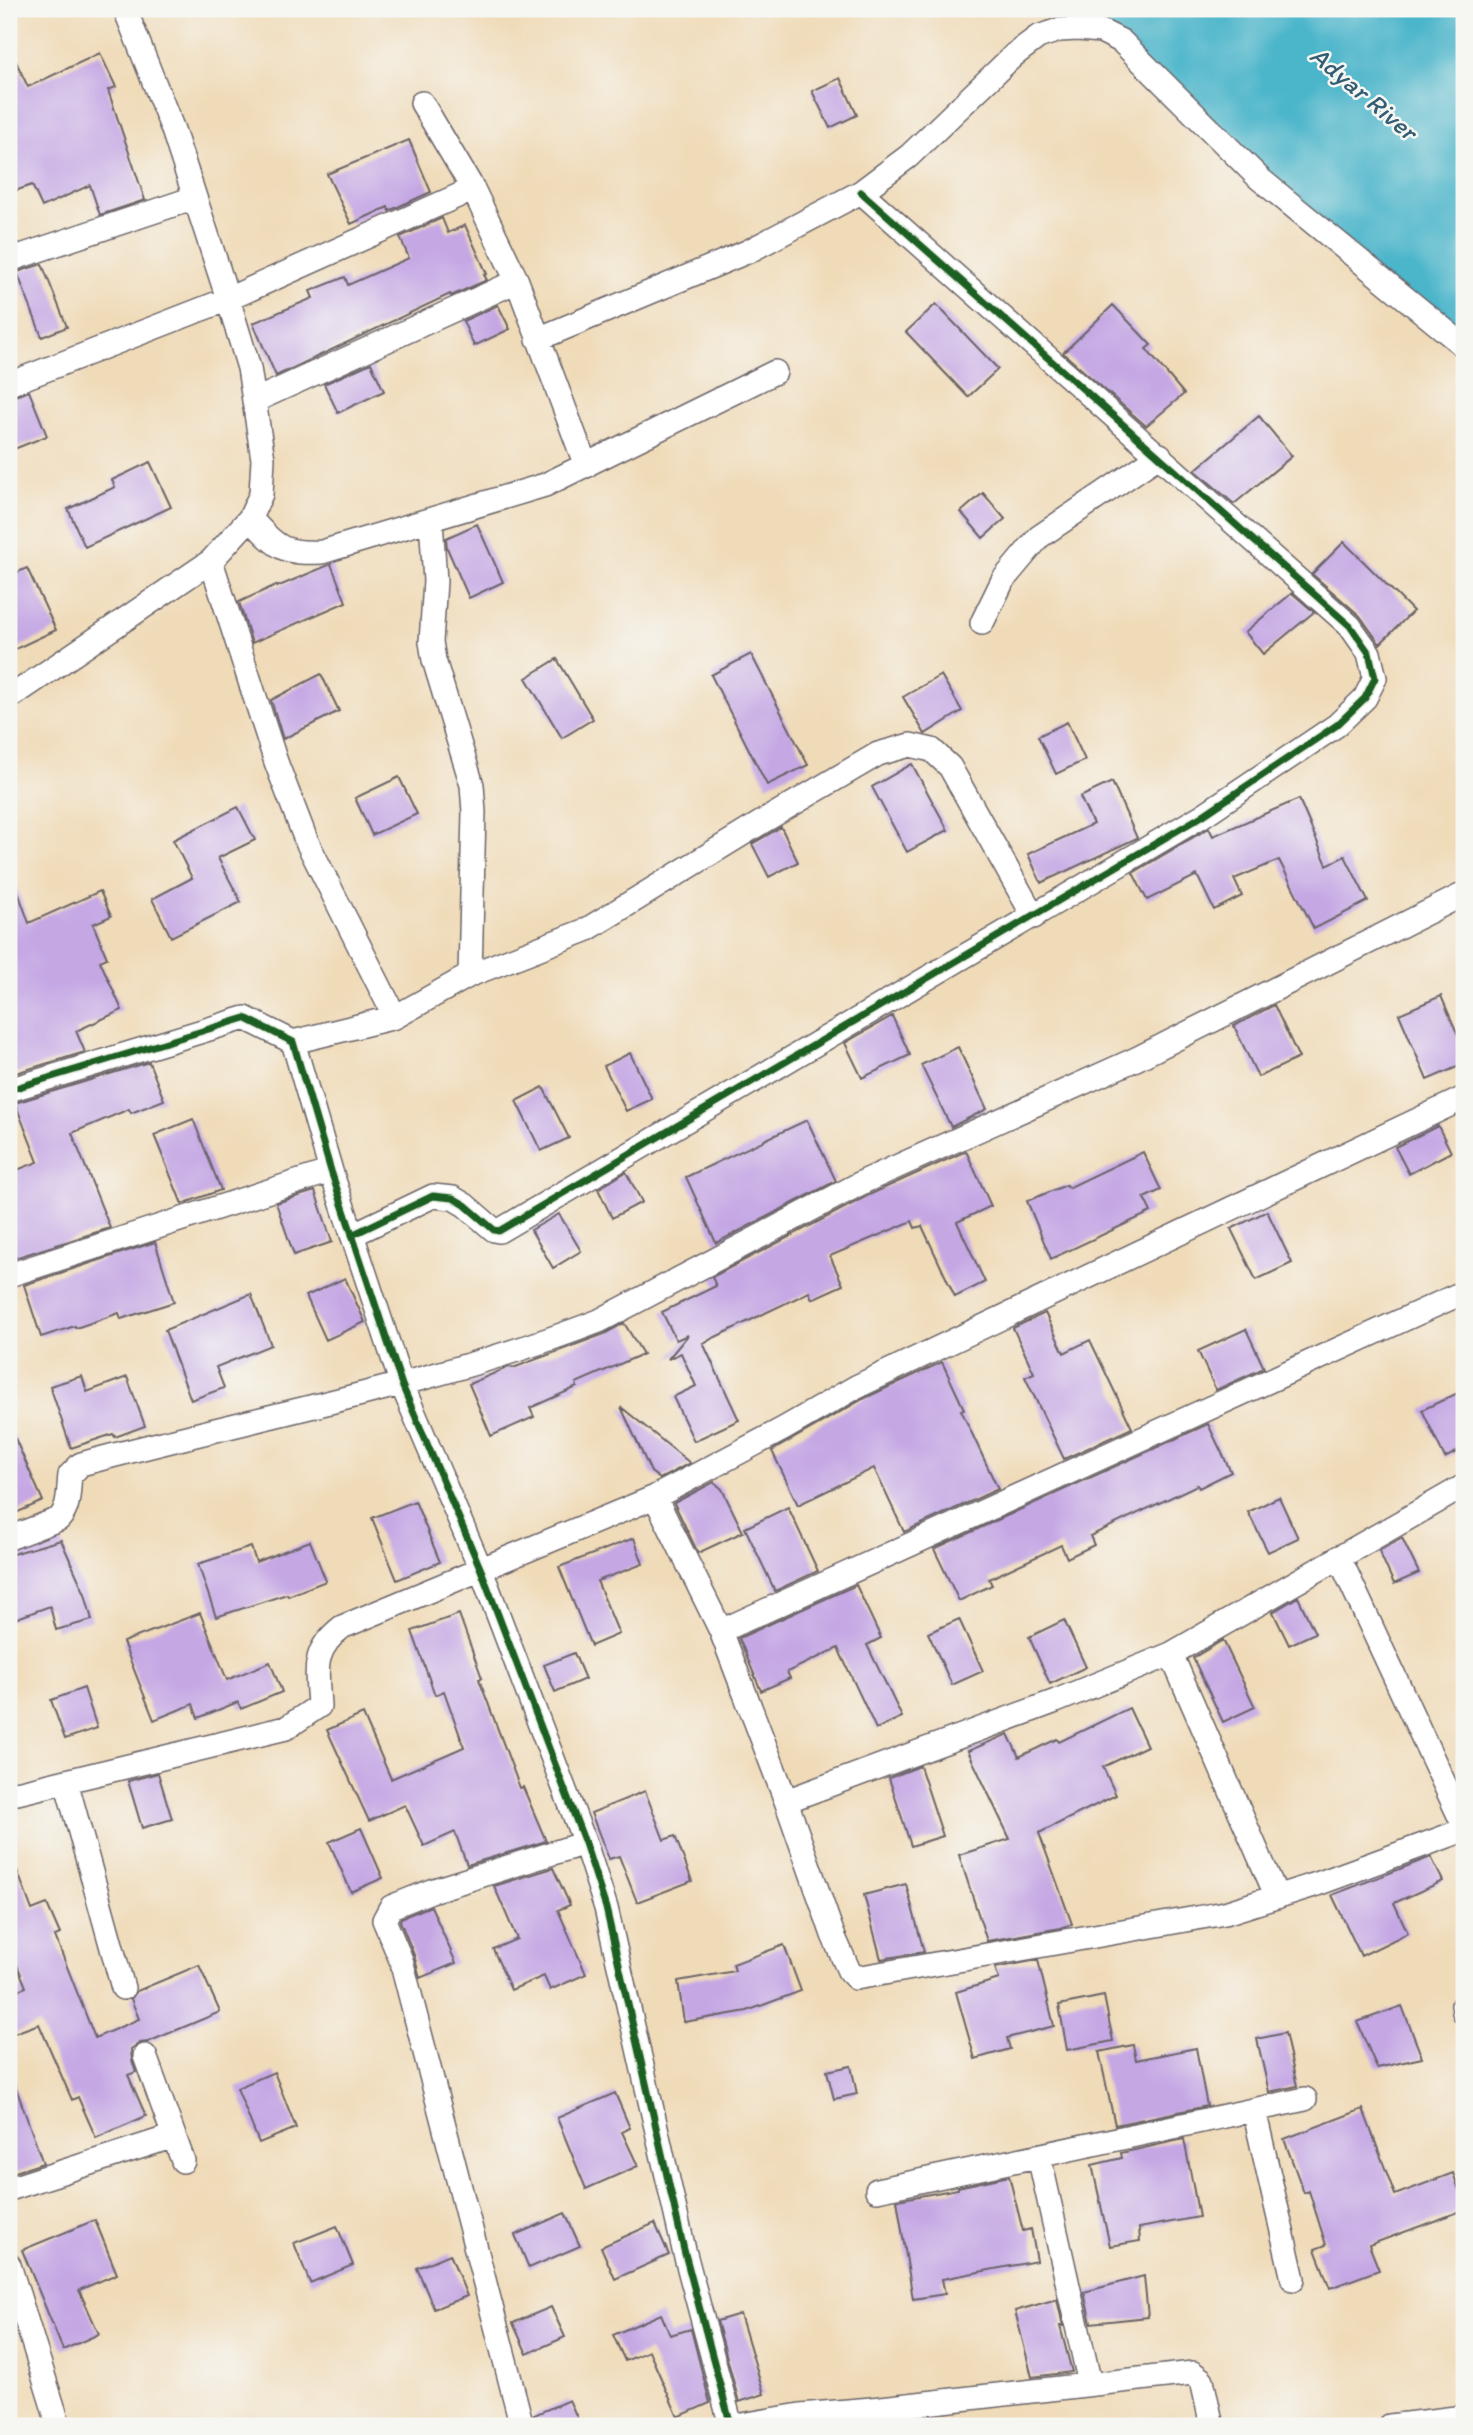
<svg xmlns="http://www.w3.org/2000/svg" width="1473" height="2435" font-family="Itim,sans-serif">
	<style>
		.water { fill: #4cb5ca; stroke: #376c82; stroke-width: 2 }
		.building { fill: #c5a7e4 }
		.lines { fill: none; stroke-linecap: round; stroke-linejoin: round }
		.minor-casing { stroke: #6a6367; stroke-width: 26 }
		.minor { stroke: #fff; stroke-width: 23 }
		.cycleway-casing { stroke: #f6f6f2; stroke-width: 11 }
		.cycleway { stroke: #1b5e20; stroke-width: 7 }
		.labels { text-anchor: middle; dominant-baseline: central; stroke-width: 5; stroke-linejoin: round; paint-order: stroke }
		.water-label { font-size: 26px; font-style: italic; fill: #335d74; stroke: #f6f6f2 }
	</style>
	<rect width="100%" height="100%" fill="#f6f6f2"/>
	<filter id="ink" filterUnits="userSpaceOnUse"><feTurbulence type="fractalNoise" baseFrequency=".0143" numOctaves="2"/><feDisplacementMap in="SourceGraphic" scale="14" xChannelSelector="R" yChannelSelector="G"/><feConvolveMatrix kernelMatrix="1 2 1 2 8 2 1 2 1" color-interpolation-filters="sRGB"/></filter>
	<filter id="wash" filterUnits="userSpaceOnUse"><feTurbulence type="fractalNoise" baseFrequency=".00686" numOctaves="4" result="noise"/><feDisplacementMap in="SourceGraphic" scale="28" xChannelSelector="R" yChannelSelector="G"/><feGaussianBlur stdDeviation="1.57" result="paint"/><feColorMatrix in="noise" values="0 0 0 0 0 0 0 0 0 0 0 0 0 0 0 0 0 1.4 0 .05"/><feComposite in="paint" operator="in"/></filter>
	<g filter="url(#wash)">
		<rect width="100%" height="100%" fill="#f0dbb9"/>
		<path class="water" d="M1065,9H1464V357L1065,10Z"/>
		<g id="blocks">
			<path class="building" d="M9,47L28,87L100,53L116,87L108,90L145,200L100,215L90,185L42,207L32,185L9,193Z
				M840,78L857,115L830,128L812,91Z
				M409,140L431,192L389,211L388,207L351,224L327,174Z
				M442,218L448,233L465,225L487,274L484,275L487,280L451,296L450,294L276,376L253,323L313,298L310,291L345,277L348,285L409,258L400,237Z
				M42,264L67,327L42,337L17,272Z
				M936,304L998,369L968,397L906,332Z
				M498,305L510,329L474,346L463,321Z
				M1113,305L1151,345L1146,349L1184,394L1146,426L1063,353Z
				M371,363L384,391L338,413L324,384Z
				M29,391L47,436L9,451V398Z
				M1259,416L1292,456L1234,504L1195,470Z
				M150,462L171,507L85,547L68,509L115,487L112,480Z
				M983,493L1005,519L983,538L961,512Z
				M477,524L503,582L469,598L447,548L446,538Z
				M1344,542L1413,611L1380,644L1360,616L1312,574Z
				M331,564L346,602L252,643L239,602L276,585L277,587Z
				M27,568L56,630L9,652V576Z
				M1292,593L1314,612L1263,654L1245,632Z
				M751,654L808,765L767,785L711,675Z
				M557,659L593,719L562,738L526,678Z
				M321,674L339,711L283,739L271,700Z
				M941,675L962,711L925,734L903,697Z
				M1067,722L1085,760L1056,774L1038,736Z
				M912,764L948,830L907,852L872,787Z
				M399,777L417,814L372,835L355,798Z
				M1112,782L1137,838L1041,883L1028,854L1093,824L1080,797Z
				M1299,799L1327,865L1345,856L1368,901L1314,929L1279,860L1234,879L1242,896L1214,910L1197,875L1147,900L1133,873L1209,828L1213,836Z
				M238,807L255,840L218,858L241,902L171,937L152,899L192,878L173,840Z
				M781,827L798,862L769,877L752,844Z
				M12,875L29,923L100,891L111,916L93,924L107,958L100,961L122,1010L76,1031L85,1052L9,1075V876Z
				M1441,996L1464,1049V1064L1427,1080L1399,1014Z
				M1274,1005L1299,1058L1258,1077L1234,1026Z
				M892,1016L910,1055L862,1078L845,1043Z
				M958,1047L987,1109L951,1127L921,1065Z
				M630,1053L652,1099L626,1111L604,1066Z
				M149,1062L164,1100L131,1113L129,1109L72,1133L110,1228L15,1258L14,1255L9,1257V1173L38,1162L15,1103Z
				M543,1087L569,1138L541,1151L516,1101Z
				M193,1119L221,1190L182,1204L154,1135Z
				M807,1120L836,1181L716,1243L686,1177Z
				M1438,1126L1451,1152L1409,1174L1395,1147Z
				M966,1151L991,1206L957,1222L985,1282L955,1297L922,1226L915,1228L912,1221L830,1256L843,1285L812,1299L809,1292L703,1343L739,1420L694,1441L673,1397L696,1386L681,1353L668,1359L688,1335L676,1340L662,1312L716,1286L712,1277L871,1194Z
				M1143,1152L1161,1190L1144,1198L1151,1212L1051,1259L1027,1201L1066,1185L1068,1188Z
				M626,1172L642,1202L612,1218L598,1189Z
				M315,1191L332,1242L294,1255L276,1203Z
				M1267,1211L1292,1263L1256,1280L1231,1229Z
				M559,1214L581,1251L553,1268L531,1230Z
				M155,1242L174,1302L121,1319L119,1313L76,1328L75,1326L41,1337L24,1285Z
				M345,1278L365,1322L326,1340L306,1296Z
				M251,1294L271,1345L216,1367L224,1388L191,1400L165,1330Z
				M1045,1313L1064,1353L1090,1340L1132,1428L1064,1459L1025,1377L1034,1373L1013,1328Z
				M624,1323L643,1354L576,1383L577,1387L530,1408L534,1417L491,1436L469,1384L509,1367L513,1368L604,1334Z
				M1246,1329L1264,1368L1216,1390L1198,1351Z
				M942,1362L964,1409L961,1410L998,1489L904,1532L874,1468L798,1505L772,1451L863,1399Z
				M82,1376L87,1392L127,1377L145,1426L115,1437L113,1434L71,1448L50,1386Z
				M1464,1390V1448L1445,1458L1422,1410Z
				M621,1407L690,1463L660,1479L651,1472Z
				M1208,1424L1231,1472L1199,1488L1197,1485L1090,1536L1094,1545L1067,1558L1061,1545L989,1579L992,1585L959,1601L934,1549Z
				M9,1425L43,1501L9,1516Z
				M714,1482L722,1489L743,1532L698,1553L674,1503Z
				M1279,1497L1298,1538L1268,1552L1248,1512Z
				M415,1501L440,1562L397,1580L372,1518Z
				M788,1507L818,1571L775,1591L745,1528Z
				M634,1538L643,1564L597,1581L619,1634L591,1646L559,1567Z
				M1402,1538L1419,1573L1394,1584L1379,1551Z
				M61,1540L85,1594L92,1620L56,1630L50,1606L9,1621V1555Z
				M310,1541L326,1581L288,1596L287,1594L216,1617L198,1564L251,1547L256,1562Z
				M856,1585L881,1638L867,1645L902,1717L876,1729L838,1648L787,1672L790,1678L761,1691L739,1638Z
				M1298,1597L1315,1633L1289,1645L1273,1612Z
				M200,1613L227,1680L270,1662L282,1692L241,1709L238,1702L198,1718L193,1704L154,1720L123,1642Z
				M459,1614L482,1678L479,1679L520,1788L523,1787L546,1841L467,1865L455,1832L424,1846L405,1805L369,1821L327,1730L363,1714L391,1779L464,1747L444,1691L435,1695L412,1631Z
				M959,1619L983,1671L952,1685L928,1633Z
				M1064,1620L1086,1667L1050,1684L1029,1637Z
				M1223,1640L1255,1707L1223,1722L1193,1658Z
				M574,1653L585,1679L555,1692L544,1665Z
				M84,1688L97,1728L65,1739L51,1700Z
				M1129,1708L1147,1746L1103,1767L1116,1795L1039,1833L1072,1924L1061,1928L987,1941L959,1855L1010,1839L968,1751L1008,1734L1019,1757L1057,1739L1059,1742Z
				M920,1766L943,1836L911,1846L889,1778Z
				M158,1773L172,1819L142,1828L128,1781Z
				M645,1791L664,1840L675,1836L692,1881L637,1902L619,1856L609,1859L591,1813Z
				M361,1828L383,1878L351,1892L329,1842Z
				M9,1854H11L32,1910L47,1904L60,1934L55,1936L95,2038L139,2019L131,1999L137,1991L199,1965L220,2012L148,2042L140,2043L131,2049L132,2060L136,2072L128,2075L146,2116L96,2138L78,2097L72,2100L39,2024L9,2035V1994L26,1987L9,1945Z
				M1431,1857L1443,1881L1394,1903L1408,1933L1361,1956L1332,1895Z
				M553,1868L570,1905L558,1910L586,1974L550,1990L544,1976L511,1990L493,1949L517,1939L494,1886Z
				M906,1884L924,1952L881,1959L864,1895Z
				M431,1906L456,1963L420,1978L414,1955L400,1921L401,1918Z
				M784,1945L801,1991L747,2011L684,2022L678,1981L735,1971L733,1964Z
				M1038,1960L1054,2026L1007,2038L1010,2049L975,2059L956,1992L999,1979L995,1968Z
				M1104,1996L1113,2041L1067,2050L1059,2005Z
				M1402,2006L1422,2058L1377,2068L1357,2022Z
				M1285,2033L1297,2086L1269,2092L1257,2039Z
				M1133,2045L1136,2060L1196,2048L1207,2106L1115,2125L1099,2052Z
				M851,2066L857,2094L834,2099L827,2071Z
				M274,2072L296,2128L259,2143L237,2088Z
				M9,2077H12L43,2163L9,2174Z
				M615,2093L630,2128L622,2132L638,2166L586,2189L557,2118Z
				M1363,2109L1395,2195L1453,2173L1464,2204V2210L1369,2245L1379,2270L1330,2288L1315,2249L1326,2245L1309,2191L1304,2193L1284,2139Z
				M1184,2139L1199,2217L1139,2228L1140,2241L1110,2246L1092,2165L1122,2158L1121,2153Z
				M1009,2176L1023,2231L1031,2229L1037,2261L942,2279L945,2294L913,2299L897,2200L958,2189V2187Z
				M565,2213L580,2246L529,2268L515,2235Z
				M95,2220L117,2274L79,2290L99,2334L63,2350L22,2250Z
				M655,2223L669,2255L615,2279L601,2247Z
				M337,2226L353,2265L310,2283L294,2243Z
				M450,2254L467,2296L434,2309L417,2268Z
				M1144,2276L1148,2317L1091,2323L1084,2292Z
				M1057,2299L1063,2326H1060L1072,2372L1032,2377L1015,2311Z
				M551,2307L565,2337L527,2354L513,2323Z
				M661,2314L670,2335L691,2329L710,2403L678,2417L649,2351L625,2361L613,2335Z
				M740,2314L764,2394L739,2402L717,2321Z
				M569,2400L581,2426H536L534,2415Z"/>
		</g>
	</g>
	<g filter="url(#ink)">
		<use href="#blocks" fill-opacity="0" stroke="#6a6367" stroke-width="2"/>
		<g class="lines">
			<g class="minor-casing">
				<path id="minor" d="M422,103L473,189L517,281L586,466
					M9,260L194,198
					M538,339L749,251L861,192L909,156L1014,55L1038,37L1059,30L1078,29L1101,31L1121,41L1260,179L1464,346
					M9,384L228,299L473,189
					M254,401L517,281
					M250,518C277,547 281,554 322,552L545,485L775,372
					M431,520L435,581L431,642L434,660L472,785L474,812L470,975
					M211,561L276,762L306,840L395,1017
					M982,623L1003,580L1039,537L1160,455
					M9,698L211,561L250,518L261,494L263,459L249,368L228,299L173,130L125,9
					M293,1042L395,1017L470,975L586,930L762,822L878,754L910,745L932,750L950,767L1034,917
					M9,1090L245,1018L293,1042L331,1171L402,1385L481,1570L585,1843L606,1908L684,2250L731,2426
					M352,1235L433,1196L453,1198L465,1205L494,1230L499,1231L1202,816L1337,725L1365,698L1375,678L1369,653L1350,626L861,192
					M9,1275L331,1171
					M655,1497L721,1631L786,1801L833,1935L849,1971L856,1978L1225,1913L1317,1884L1464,1830
					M9,1538L59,1519C70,1507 68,1491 70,1475L81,1464C254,1417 431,1386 599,1321L865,1181L1136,1059L1464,894
					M1339,1557L1464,1826
					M721,1631L1464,1292
					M1171,1654L1277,1897
					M66,1781L123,1988
					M9,1792L17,1793L286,1728L319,1706C317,1670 311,1651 342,1627L655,1497L785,1428L856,1387L1464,1098
					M786,1801L1056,1701L1171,1654L1464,1486
					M1463,2005L1464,2012
					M145,2056L183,2161
					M1254,2110L1293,2279
					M1039,2156L1090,2384
					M9,2189L174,2136
					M877,2190L1305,2099
					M9,2265L59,2426
					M872,2409L1193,2373L1202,2380L1212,2426
					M522,2426L401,1960L384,1920L391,1907L431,1891L585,1843
					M736,2426L800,2415L872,2409L877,2426
					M1390,2426L1464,2417"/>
			</g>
			<use href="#minor" class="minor"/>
			<g class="cycleway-casing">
				<path id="cycleway" d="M9,1090L245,1018L293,1042L331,1171L402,1385L481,1570L585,1843L606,1908L684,2250L731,2426
					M352,1235L433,1196L453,1198L465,1205L494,1230L499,1231L1202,816L1337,725L1365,698L1375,678L1369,653L1350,626L861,192"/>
			</g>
			<use href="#cycleway" class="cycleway"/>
		</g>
	</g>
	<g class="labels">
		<g class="water-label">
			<text transform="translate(1364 93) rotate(40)">Adyar River</text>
		</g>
	</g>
	<rect width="1473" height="2435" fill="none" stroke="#f6f6f2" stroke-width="35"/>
</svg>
